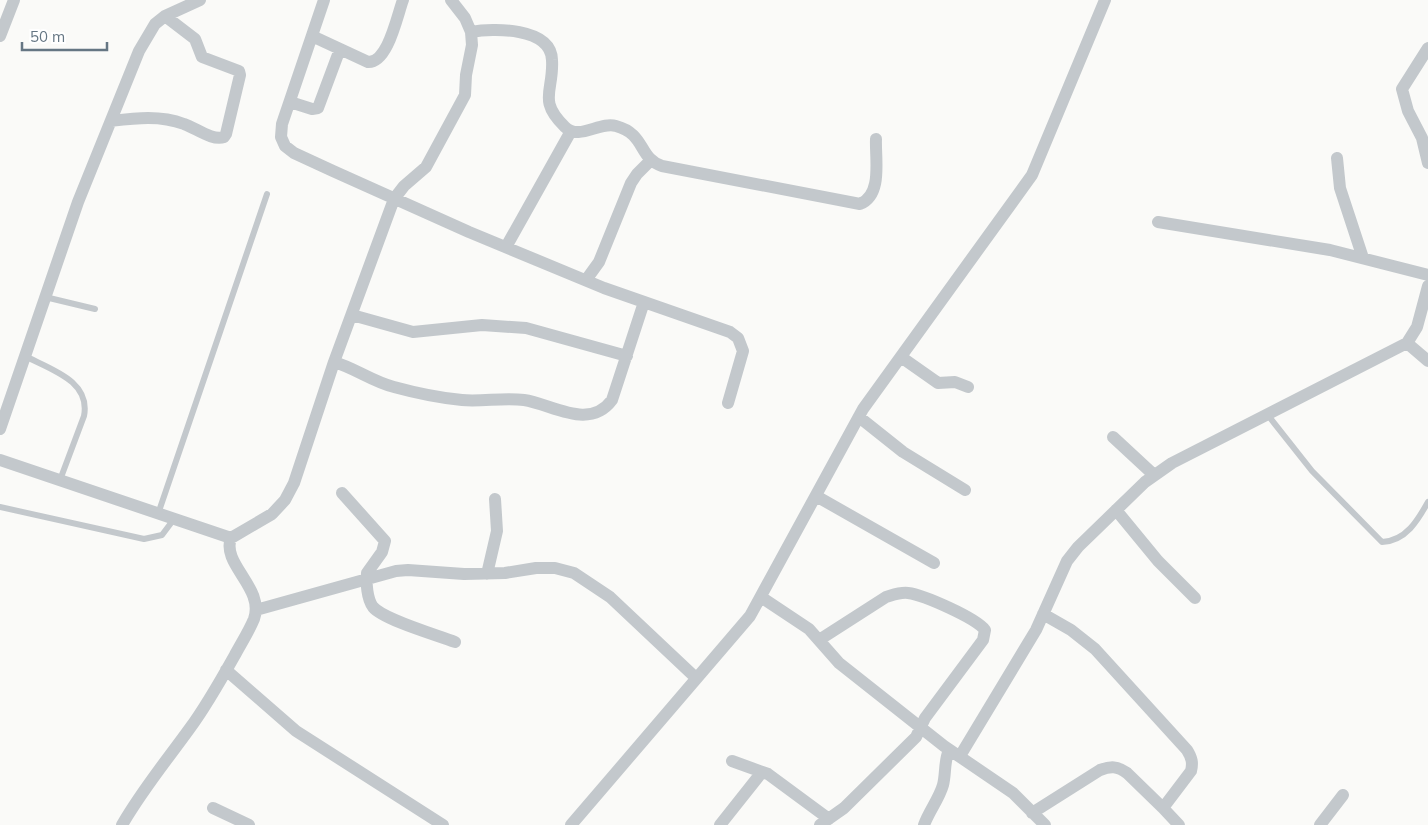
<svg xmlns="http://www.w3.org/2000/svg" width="1428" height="825" font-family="Mulish,sans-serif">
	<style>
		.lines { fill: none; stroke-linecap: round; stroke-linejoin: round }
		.lane { stroke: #c3c8cc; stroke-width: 6 }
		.street { stroke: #c3c8cc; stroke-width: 12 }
	</style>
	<rect width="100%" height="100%" fill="#fafaf8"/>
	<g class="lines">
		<path class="lane" d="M45,297L95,309
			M23,355C49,369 91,380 84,416L60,480
			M1267,414L1312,471L1382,542C1406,541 1418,520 1428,502
			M0,507L144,539L162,535L174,519
			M158,514L267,194"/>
		<path class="street" d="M324,0L282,124L281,137L285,146L294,153L333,171L469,232L604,288L730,332L738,338L743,351L728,403
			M471,32C493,28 551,27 552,60C554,91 537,100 565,127C579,141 600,121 616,126C646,134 638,158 662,166L860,204C883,195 875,158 876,139
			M0,36L14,0
			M312,36L368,62C388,63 397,16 403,0
			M1428,48L1402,89L1408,111L1422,138L1428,163
			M290,102L312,109L318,108L340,49
			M111,121C136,118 160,115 184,124C196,128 212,141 224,137L226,134L240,75L239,71L202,57L195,39L165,16
			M1337,158L1340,188L1363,258
			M1158,222L1330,250L1428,275
			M506,247L571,131
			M586,280L599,262L631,183L637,174L650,161
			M352,315L413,332L482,325L526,328L627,356
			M1407,343L1417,327L1428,286
			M901,357L938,383L955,382L968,387
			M334,362C355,368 373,382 394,387C416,393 440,398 462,400C482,402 504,397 524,400C552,404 589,431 612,400L644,302
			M859,417L903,452L965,490
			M0,429L78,202L139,51L155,24L165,16L200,0
			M1113,437L1154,475
			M0,460L231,538
			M342,493L385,541L382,552L367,573C366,583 367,599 373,607C384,620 437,635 455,642
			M816,496L934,563
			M1116,510L1158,561L1195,598
			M487,574L497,531L495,499
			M761,597L809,629L839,663L944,746L1013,793L1045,825
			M256,610L396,571L408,570L464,574L505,573L536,568H555L574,573L610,597L696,678
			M819,640L886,597C893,595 900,592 908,593C924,595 976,618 985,630L983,640L925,718L916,737L844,808L820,825
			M226,670L296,731L443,825
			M960,756L1036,630L1067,561L1078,547L1145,482L1172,463L1407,343L1428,361
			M732,761L768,774L829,819
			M213,808L249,825
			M1163,808L1179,825
			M1032,813L1100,770C1111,766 1117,766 1127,773L1163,808L1191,771C1193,763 1192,758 1187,750L1095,649L1071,630L1043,614
			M122,825C142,790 167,760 190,728C207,705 222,678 236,653C242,642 249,631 254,619C265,588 221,564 231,538L272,514L285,500L294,483L334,362L394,199L404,186L426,167L465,95L466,75L472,45L471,32L465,18L451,0
			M571,825L750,616L863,409L1032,175L1105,0
			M720,825L762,772
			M924,825C929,811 939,799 943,785C946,773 944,761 949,750
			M1320,825L1343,795"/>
	</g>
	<path d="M22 42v8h85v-8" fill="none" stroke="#657683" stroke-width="2.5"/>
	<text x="30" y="42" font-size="15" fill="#657683" stroke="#ffffff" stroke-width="4" paint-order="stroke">50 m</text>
</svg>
